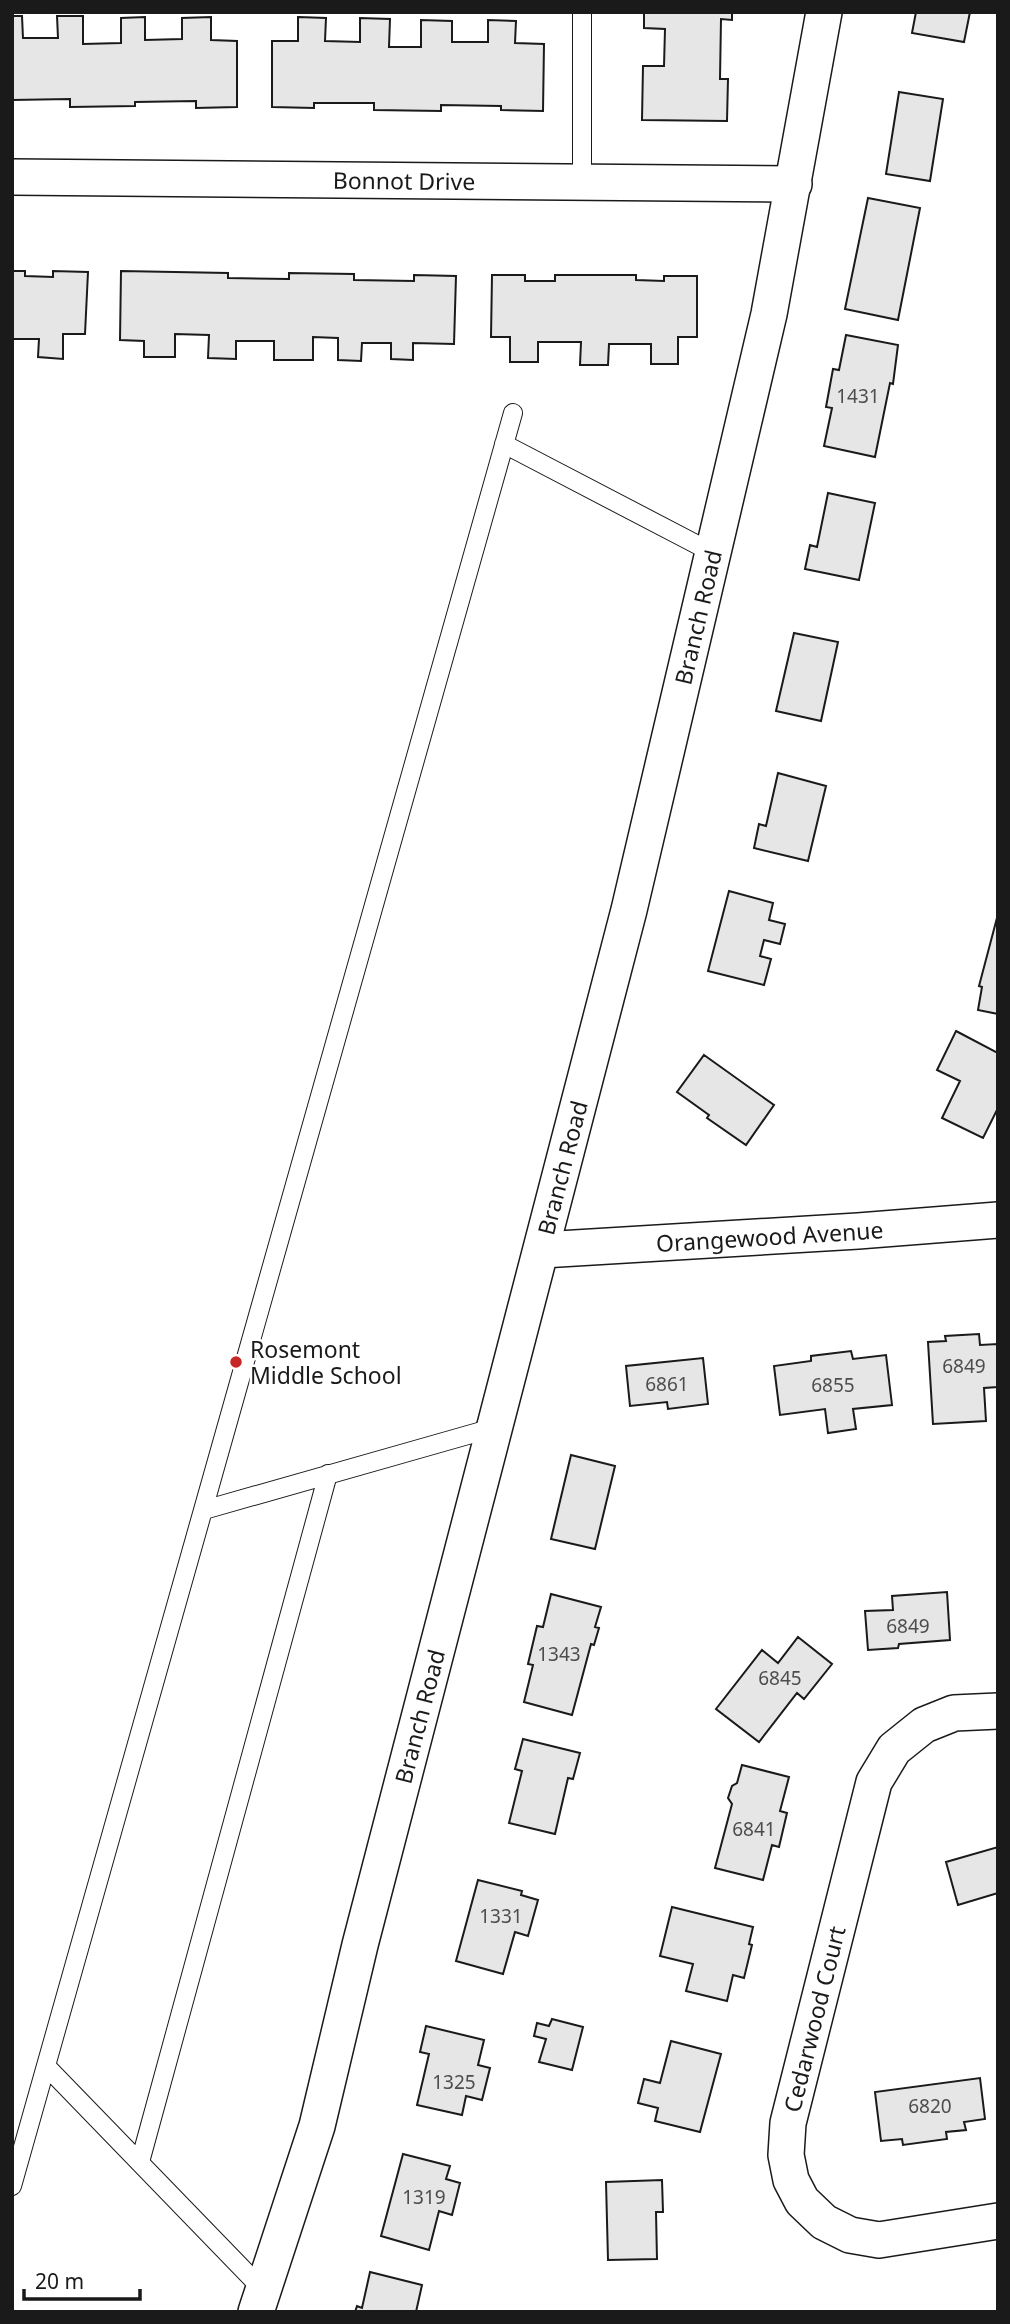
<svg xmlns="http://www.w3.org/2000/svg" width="1010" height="2324" font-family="'Noto Sans',sans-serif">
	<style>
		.building { fill: #e6e6e6; stroke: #1a1a1a; stroke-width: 2 }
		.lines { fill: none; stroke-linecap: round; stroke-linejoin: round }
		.service-casing { stroke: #1a1a1a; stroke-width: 20 }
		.minor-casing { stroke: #1a1a1a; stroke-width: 38 }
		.service { stroke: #fff; stroke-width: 18 }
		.minor { stroke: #fff; stroke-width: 35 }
		.poi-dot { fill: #c62828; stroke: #fff; stroke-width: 2.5 }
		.labels { text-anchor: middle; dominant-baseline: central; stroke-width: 5; stroke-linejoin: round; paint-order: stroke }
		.number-label { font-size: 19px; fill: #4d4d4d }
		.street-label { font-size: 23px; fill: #1a1a1a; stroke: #fff }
		.poi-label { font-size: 23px; fill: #1a1a1a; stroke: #fff; text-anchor: start }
	</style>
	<rect width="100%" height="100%" fill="#fff"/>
	<path class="building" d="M644,12H732V20L721,19L720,79H728L727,121L642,120L643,66H664L665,29L644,28Z
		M916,12H970L964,42L912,33Z
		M12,16H22L23,38H58L57,16H83V44L121,43V18L145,17V40L182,39V18L211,17V40L237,41V107L196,108V101L135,102V106L70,107V99L12,100Z
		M298,17L326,18L325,41L360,42V18L390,19L389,47H421V20L452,21V42H488V20L516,21L515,43L544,44L543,111L501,110V106L441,105V111L374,110V103H314V108L272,107V41H298Z
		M899,92L943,99L930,181L886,174Z
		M868,198L920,208L898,320L845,309Z
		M12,271H25V276L53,277V271L88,272L85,334H63V359L38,357L39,339H12Z
		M121,271L228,273V278L289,279V273L354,274V280L414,281V275L456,276L454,344L413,343V360L391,359V343H362L361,361L338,360V338L313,337V360H274V341H236V359L208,358L209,335L175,334V357H144V341L120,340Z
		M492,275H525V281H555V275H636V280L664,281V276H697V337H678V364H651V344H609L608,365H580L581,342H538V362H510V337H491Z
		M846,335L898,345L893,384L890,383L875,457L824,446L832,408L826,407L833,369L839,370Z
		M828,493L875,503L859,580L805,569L810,545L817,547Z
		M794,633L838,642L821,721L776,711Z
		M778,773L826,786L808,861L754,848L759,824L766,826Z
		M729,891L773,903L769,920L785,924L780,944L764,940L760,956L771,959L764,985L708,971Z
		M998,914V1014L978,1010L982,987L979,986Z
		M956,1031L998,1053V1108L983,1138L942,1118L960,1081L937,1070Z
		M704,1055L774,1105L746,1145L707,1118L709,1115L677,1092Z
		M979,1334L980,1345L998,1344V1387L984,1388L986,1421L933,1424L928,1342L946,1341L945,1336Z
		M851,1351L853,1359L886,1355L892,1405L853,1409L856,1429L828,1433L825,1409L780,1415L774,1366L811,1361V1356Z
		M703,1358L708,1404L668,1409L667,1402L630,1406L626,1366Z
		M571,1455L615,1466L595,1549L551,1539Z
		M947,1592L950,1640L899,1644L898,1648L868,1650L865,1611L893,1610L892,1596Z
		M551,1594L601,1607L595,1627L599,1628L594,1645L591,1644L572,1715L524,1702L533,1665L528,1664L537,1626L543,1627Z
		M798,1637L832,1664L804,1699L797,1693L759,1742L716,1709L762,1650L778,1663Z
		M523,1739L580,1753L573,1779L568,1778L555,1834L509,1823L522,1771L515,1769Z
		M742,1765L789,1777L780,1811L787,1813L779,1847L772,1845L763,1880L715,1868L732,1804L728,1798L732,1786L737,1783Z
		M998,1847V1893L958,1905L946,1862Z
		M478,1880L522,1891L521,1895L538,1900L528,1936L515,1932L503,1974L456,1961Z
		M672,1907L753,1927L749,1944L752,1945L744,1978L733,1975L727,2001L686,1991L693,1964L660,1956Z
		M552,2019L583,2027L572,2070L539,2062L546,2039L534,2036L537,2023L549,2026Z
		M426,2026L484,2040L478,2065L490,2068L482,2100L466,2096L462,2115L417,2105L429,2054L420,2052Z
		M671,2041L721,2054L700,2132L655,2121L658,2108L638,2103L644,2079L660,2083Z
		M980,2078L985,2119L964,2122L966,2130L946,2132L947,2139L903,2145L902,2139L881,2141L875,2092Z
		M403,2154L450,2166L446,2179L460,2183L452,2215L439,2211L429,2250L381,2236Z
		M662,2180L663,2212H656L657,2259L608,2260L606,2182Z
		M370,2272L422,2285L416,2312H355L357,2306L362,2308Z"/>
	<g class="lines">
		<g class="service-casing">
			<path id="service" d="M582,12V182
				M504,444L713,553
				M204,1510L496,1427
				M47,2067L264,2291
				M140,2162L328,1474
				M12,2186L513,413"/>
		</g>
		<g class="minor-casing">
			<g id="minor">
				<path id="s1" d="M12,177L794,184"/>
				<path id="s2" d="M542,1250L858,1231L998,1220"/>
				<path d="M998,1711L954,1713L924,1725L894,1749L874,1782L788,2123L786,2155L791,2180L802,2201L824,2222L850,2235L879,2240L998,2221"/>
				<path id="s3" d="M256,2312L317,2126L360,1945L629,910L769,314L824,12"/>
			</g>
		</g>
		<use href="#service" class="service"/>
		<use href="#minor" class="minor"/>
	</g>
	<circle class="poi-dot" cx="236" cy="1362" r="7"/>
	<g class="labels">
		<g class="number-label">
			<text x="858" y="396">1431</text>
			<text x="964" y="1366">6849</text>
			<text x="667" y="1384">6861</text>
			<text x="833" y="1385">6855</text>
			<text x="908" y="1626">6849</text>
			<text x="559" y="1654">1343</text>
			<text x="780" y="1678">6845</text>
			<text x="754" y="1829">6841</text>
			<text x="501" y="1916">1331</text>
			<text x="454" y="2082">1325</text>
			<text x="930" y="2106">6820</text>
			<text x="424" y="2197">1319</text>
		</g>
		<g class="street-label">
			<text stroke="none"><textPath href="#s1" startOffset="392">Bonnot Drive</textPath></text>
			<text stroke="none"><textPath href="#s3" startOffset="1752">Branch Road</textPath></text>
			<text stroke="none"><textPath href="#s3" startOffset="1185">Branch Road</textPath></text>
			<text stroke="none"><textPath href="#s2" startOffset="228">Orangewood Avenue</textPath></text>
			<text stroke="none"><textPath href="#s3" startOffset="618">Branch Road</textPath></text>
			<text transform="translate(814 2019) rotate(-76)">Cedarwood Court</text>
		</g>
		<g class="poi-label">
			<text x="250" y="1349">Rosemont<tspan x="250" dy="26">Middle School</tspan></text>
		</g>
	</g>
	<rect width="1010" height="2324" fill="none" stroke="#1a1a1a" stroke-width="28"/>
	<path d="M24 2289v10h116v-10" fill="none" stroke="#1a1a1a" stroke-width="3.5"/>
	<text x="35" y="2289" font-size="21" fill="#1a1a1a" stroke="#ffffff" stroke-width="5" paint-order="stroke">20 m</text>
</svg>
